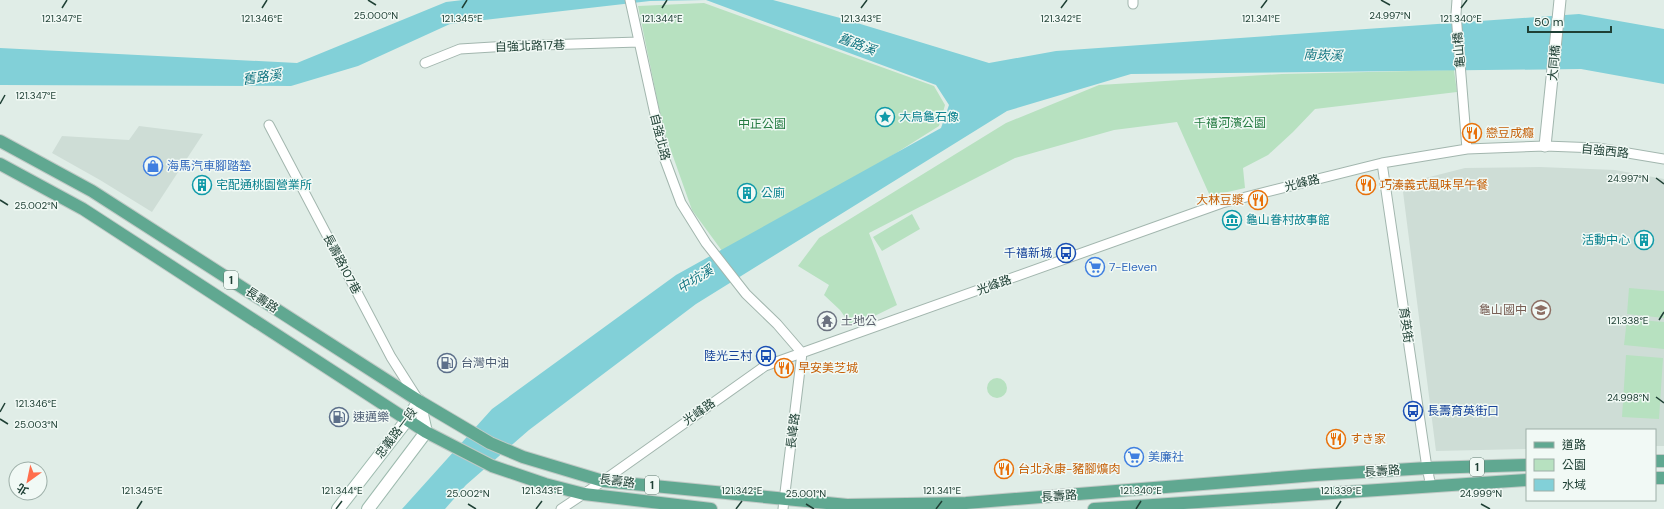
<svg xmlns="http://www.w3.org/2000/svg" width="1664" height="509" font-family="'DM Sans','Noto Sans TC','Noto Sans JP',sans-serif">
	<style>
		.built { fill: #ceddd6 }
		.green { fill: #b7e1c0 }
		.water { fill: #82d0d8 }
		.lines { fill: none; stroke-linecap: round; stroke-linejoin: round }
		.minor-casing { stroke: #a2b6ae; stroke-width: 11 }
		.tertiary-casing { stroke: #a2b6ae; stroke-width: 13 }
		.secondary-casing { stroke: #9dbaae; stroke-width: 14 }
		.primary-casing { stroke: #c0cac6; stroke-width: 14 }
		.minor { stroke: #fff; stroke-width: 9 }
		.tertiary { stroke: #fff; stroke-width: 11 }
		.secondary { stroke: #fff; stroke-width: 12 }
		.primary { stroke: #60a891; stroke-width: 12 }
		.ticks { fill: none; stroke: #1f4035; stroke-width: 1.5 }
		.labels { text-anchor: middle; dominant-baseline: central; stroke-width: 3; stroke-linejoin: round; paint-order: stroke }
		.shield { fill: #f1f9f5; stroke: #5e786f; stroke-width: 1 }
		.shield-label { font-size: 11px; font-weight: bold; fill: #1f4035 }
		.street-label { font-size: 12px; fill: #1f4035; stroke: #f1f9f5 }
		.culture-label { font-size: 12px; fill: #0d838f; stroke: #f1f9f5; text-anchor: start }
		.park-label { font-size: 12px; fill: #247b41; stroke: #f1f9f5 }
		.food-label { font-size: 12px; fill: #c56008; stroke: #f1f9f5; text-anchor: start }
		.shop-label { font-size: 12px; fill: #366cbe; stroke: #f1f9f5; text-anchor: start }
		.transit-label { font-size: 12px; fill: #164399; stroke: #f1f9f5; text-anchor: end }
		.education-label { font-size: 12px; fill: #785e54; stroke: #f1f9f5; text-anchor: end }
		.worship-label { font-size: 12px; fill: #5b616d; stroke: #f1f9f5; text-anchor: start }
		.service-label { font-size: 12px; fill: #4e5e75; stroke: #f1f9f5; text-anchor: start }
		.water-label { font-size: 13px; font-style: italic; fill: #127682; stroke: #f1f9f5 }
		.ticks-label { font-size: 10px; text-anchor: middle; fill: #1f4035; stroke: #f1f9f5; stroke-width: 3; stroke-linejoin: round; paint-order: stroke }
	</style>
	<rect width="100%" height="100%" fill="#e0ede7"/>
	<path class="built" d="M139,126L203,134L152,212L100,180L52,153L62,136L129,140Z
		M1540,167L1615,170L1664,179V446H1655V430H1527V449L1436,451L1402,184L1465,168Z"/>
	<path class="green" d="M704,3L934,86L945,105L939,126L728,259L692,210L663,128L638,6Z
		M1454,70L1457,92L1315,109L1293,132L1268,155L1243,168L1245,188L1210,196L1177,122L1114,130L1015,158L869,233L897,305L852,327L840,310L824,295L829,285L798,266L819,238L1006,123L1099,85L1282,74Z
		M912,214L920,229L882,251L873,237Z
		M1629,288L1664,291V318L1627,314Z
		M1627,319L1664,322V349L1624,345Z
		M1626,355L1663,358L1659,419L1622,417Z
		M987 388a10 10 0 1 1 20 0a10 10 0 1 1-20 0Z"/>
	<path class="water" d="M463,0H773L844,19L989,63L1056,51L1579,14L1664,29V84L1581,69L1131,74L1007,111L696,304L529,430L466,485L445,509H402L492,409L676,275L941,128L949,105L936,85L706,0L650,1L450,24L358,66L291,86L0,85V48L297,63L446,2Z"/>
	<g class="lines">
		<g class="minor-casing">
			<path id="minor" d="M630,0L665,160L681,203L706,243L746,294L777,324L802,353
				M1457,0L1456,14L1467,149
				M1133,4V0
				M425,63L460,49L509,46L639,42
				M269,125L391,357L417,398
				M1382,163L1427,468L1431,486
				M561,509L603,481L765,366L1222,203L1382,163L1467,149L1545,146L1598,148L1664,159
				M783,509L802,353"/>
		</g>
		<g class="tertiary-casing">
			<path id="tertiary" d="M1545,146L1560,0"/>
		</g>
		<g class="secondary-casing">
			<path id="secondary" d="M338,509L407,420L419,401
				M368,509L426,432L419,401"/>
		</g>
		<g class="primary-casing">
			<path id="primary" d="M0,141L92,191L419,401L490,443L523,457L603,481L847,505L966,503L1315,475L1427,468L1527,465
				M0,164L83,209L426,432L492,466L545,484L584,494L711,509
				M1655,461H1664
				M1655,478H1664
				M1094,509L1527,480"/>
		</g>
		<use href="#minor" class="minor"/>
		<use href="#tertiary" class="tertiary"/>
		<use href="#secondary" class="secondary"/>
		<use href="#primary" class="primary"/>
	</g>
	<path class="ticks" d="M368,0L376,5M1381,0L1390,5M62,8L67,0M262,8L267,0M462,8L467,0M662,8L667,0M861,8L867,0M1061,8L1067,0M1261,8L1267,0M1461,8L1467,0M0,104L5,95M1656,178L1664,184M0,200L8,205M1659,320L1664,312M1656,397L1664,403M0,412L5,403M0,419L8,424M468,504L476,509M806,504L814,509M1481,504L1490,509M137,509L142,501M336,509L342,501M536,509L542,501M736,509L742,501M936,509L942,501M1136,509L1141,501M1336,509L1341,501"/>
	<defs>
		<g id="sight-ring" transform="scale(1)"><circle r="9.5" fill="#f1f9f5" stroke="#0f9aa8" stroke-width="1.5"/><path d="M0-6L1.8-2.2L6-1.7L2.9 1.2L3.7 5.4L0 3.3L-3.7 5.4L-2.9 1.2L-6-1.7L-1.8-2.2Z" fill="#0f9aa8"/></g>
		<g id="restaurant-ring" transform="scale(1)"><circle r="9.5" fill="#f1f9f5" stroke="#e8710a" stroke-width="1.5"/><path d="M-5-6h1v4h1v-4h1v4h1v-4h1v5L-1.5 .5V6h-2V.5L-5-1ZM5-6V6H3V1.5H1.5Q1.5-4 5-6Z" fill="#e8710a"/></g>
		<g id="shop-ring" transform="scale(1)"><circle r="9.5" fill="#f1f9f5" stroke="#3f7fe0" stroke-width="1.5"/><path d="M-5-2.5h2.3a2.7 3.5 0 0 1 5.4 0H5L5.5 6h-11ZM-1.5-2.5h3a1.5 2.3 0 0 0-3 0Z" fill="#3f7fe0"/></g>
		<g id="building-ring" transform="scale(1)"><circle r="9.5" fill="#f1f9f5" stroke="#0f9aa8" stroke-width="1.5"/><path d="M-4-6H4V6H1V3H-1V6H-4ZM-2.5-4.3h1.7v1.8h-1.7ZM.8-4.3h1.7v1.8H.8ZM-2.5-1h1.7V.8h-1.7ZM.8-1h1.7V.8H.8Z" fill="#0f9aa8"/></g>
		<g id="museum-ring" transform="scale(1)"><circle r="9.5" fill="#f1f9f5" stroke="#0f9aa8" stroke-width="1.5"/><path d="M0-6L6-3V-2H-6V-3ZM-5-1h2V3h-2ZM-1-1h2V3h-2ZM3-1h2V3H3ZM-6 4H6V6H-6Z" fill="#0f9aa8"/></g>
		<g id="bus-ring" transform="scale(1)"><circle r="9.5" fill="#f1f9f5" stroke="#1a4fb4" stroke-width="1.5"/><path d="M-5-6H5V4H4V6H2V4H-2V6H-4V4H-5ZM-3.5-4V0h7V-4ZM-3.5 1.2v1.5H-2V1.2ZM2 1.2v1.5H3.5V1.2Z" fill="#1a4fb4"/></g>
		<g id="supermarket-ring" transform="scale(1)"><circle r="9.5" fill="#f1f9f5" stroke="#3f7fe0" stroke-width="1.5"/><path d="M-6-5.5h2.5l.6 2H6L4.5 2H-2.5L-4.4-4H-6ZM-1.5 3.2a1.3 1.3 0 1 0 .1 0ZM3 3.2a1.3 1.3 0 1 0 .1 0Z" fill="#3f7fe0"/></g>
		<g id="school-ring" transform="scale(1)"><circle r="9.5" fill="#f1f9f5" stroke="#8d6e63" stroke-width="1.5"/><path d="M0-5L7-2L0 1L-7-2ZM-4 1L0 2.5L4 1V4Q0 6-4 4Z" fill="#8d6e63"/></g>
		<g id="temple-ring" transform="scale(1)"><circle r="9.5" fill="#f1f9f5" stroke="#6b7280" stroke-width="1.5"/><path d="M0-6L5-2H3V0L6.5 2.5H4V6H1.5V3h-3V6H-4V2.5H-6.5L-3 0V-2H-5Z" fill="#6b7280"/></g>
		<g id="fuel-ring" transform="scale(1)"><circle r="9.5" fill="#f1f9f5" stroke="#5c6f8a" stroke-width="1.5"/><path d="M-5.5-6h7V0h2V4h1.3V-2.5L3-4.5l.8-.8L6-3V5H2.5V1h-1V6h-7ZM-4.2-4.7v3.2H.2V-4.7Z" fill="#5c6f8a"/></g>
	</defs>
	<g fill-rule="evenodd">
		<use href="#sight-ring" x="885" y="117"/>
		<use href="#restaurant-ring" x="1472" y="133"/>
		<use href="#shop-ring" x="153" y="166"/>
		<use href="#building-ring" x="202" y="185"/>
		<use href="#restaurant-ring" x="1366" y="185"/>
		<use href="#building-ring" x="747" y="193"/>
		<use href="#restaurant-ring" x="1258" y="200"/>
		<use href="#museum-ring" x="1232" y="220"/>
		<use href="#building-ring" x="1644" y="240"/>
		<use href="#bus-ring" x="1066" y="253"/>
		<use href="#supermarket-ring" x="1095" y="267"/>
		<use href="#school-ring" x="1541" y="310"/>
		<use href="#temple-ring" x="827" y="321"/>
		<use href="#bus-ring" x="766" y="356"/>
		<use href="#fuel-ring" x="447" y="363"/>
		<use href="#restaurant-ring" x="784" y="368"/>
		<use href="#bus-ring" x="1413" y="411"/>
		<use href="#fuel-ring" x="339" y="417"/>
		<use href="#restaurant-ring" x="1336" y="439"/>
		<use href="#supermarket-ring" x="1134" y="457"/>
		<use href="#restaurant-ring" x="1004" y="469"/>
	</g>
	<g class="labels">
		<g class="shield">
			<rect x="224" y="271" width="14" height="18" rx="3"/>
			<rect x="1470" y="458" width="14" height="18" rx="3"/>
			<rect x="645" y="476" width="14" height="18" rx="3"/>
		</g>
		<g class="shield-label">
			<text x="231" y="280">1</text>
			<text x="1477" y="467">1</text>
			<text x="652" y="485">1</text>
		</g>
		<g class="street-label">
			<text transform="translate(530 46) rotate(-2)">自強北路17巷</text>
			<text transform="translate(1459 50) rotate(-95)">龜山橋</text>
			<text transform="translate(1554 63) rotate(-85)">大同橋</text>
			<text transform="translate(660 137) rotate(76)">自強北路</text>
			<text transform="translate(1605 151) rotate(6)">自強西路</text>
			<text transform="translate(1302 183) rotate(-14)">光峰路</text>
			<text transform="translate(342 264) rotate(62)">長壽路107巷</text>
			<text transform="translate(994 285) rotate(-20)">光峰路</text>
			<text transform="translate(262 300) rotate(33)">長壽路</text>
			<text transform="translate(1406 325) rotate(82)">育英街</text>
			<text transform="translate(699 412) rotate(-35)">光峰路</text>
			<text transform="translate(793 431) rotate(-83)">長峰路</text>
			<text transform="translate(396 433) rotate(-53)">忠義路一段</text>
			<text transform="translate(1382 471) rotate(-4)">長壽路</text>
			<text transform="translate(617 481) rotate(7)">長壽路</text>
			<text transform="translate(1059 496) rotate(-4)">長壽路</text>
		</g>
		<g class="culture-label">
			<text x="899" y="117">大烏龜石像</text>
			<text x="216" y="185">宅配通桃園營業所</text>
			<text x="761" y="193">公廁</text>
			<text x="1246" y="220">龜山眷村故事館</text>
			<text x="1630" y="240" text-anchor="end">活動中心</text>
		</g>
		<g class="park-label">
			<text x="1230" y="123">千禧河濱公園</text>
			<text x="762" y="124">中正公園</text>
		</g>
		<g class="food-label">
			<text x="1486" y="133">戀豆成癮</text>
			<text x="1380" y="185">巧溱義式風味早午餐</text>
			<text x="1244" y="200" text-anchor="end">大林豆漿</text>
			<text x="798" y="368">早安美芝城</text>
			<text x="1350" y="439">すき家</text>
			<text x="1018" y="469">台北永康-豬腳爌肉</text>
		</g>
		<g class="shop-label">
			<text x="167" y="166">海馬汽車腳踏墊</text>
			<text x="1109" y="267">7-Eleven</text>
			<text x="1148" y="457">美廉社</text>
		</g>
		<g class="transit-label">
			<text x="1052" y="253">千禧新城</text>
			<text x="752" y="356">陸光三村</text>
			<text x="1427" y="411" text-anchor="start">長壽育英街口</text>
		</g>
		<g class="education-label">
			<text x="1527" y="310">龜山國中</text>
		</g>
		<g class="worship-label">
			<text x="841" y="321">土地公</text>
		</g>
		<g class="service-label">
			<text x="461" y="363">台灣中油</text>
			<text x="353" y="417">速邁樂</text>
		</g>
		<g class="water-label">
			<text transform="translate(857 44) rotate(21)">舊路溪</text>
			<text transform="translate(1323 55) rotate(2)">南崁溪</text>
			<text transform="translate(262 77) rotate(-8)">舊路溪</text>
			<text transform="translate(695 279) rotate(-32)">中坑溪</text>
		</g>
	</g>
	<g class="ticks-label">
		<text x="376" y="19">25.000°N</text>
		<text x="1390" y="19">24.997°N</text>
		<text x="62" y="22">121.347°E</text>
		<text x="262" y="22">121.346°E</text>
		<text x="462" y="22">121.345°E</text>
		<text x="662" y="22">121.344°E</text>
		<text x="861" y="22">121.343°E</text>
		<text x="1061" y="22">121.342°E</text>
		<text x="1261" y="22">121.341°E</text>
		<text x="1461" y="22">121.340°E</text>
		<text x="36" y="99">121.347°E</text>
		<text x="1628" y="182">24.997°N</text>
		<text x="36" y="209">25.002°N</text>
		<text x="1628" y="324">121.338°E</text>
		<text x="1628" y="401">24.998°N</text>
		<text x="36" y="407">121.346°E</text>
		<text x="36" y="428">25.003°N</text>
		<text x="142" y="494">121.345°E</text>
		<text x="342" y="494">121.344°E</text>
		<text x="542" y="494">121.343°E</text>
		<text x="742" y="494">121.342°E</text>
		<text x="942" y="494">121.341°E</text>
		<text x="1141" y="494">121.340°E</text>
		<text x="1341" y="494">121.339°E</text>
		<text x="468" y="497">25.002°N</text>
		<text x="806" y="497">25.001°N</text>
		<text x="1481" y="497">24.999°N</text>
	</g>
	<rect x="1526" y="429" width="130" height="72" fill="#f1f9f5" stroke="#9dafa8"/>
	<rect x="1534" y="442" width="20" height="6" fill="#60a891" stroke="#9dafa8"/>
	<text x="1562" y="449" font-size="12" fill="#1f4035">道路</text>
	<rect x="1534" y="459" width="20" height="12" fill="#b7e1c0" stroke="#9dafa8"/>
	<text x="1562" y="469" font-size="12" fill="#1f4035">公園</text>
	<rect x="1534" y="479" width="20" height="12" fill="#82d0d8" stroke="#9dafa8"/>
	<text x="1562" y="489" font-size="12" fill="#1f4035">水域</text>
	<g transform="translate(28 481) rotate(213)"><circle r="19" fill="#f1f9f5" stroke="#9dafa8"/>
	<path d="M0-3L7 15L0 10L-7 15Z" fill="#ff6e4d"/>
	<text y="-6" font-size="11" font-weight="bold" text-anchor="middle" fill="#1f4035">北</text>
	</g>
	<path d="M1528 26v6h83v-6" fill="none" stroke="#1f4035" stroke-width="2"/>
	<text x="1534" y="26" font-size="12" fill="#1f4035" stroke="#f1f9f5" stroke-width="3" paint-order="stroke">50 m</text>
</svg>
